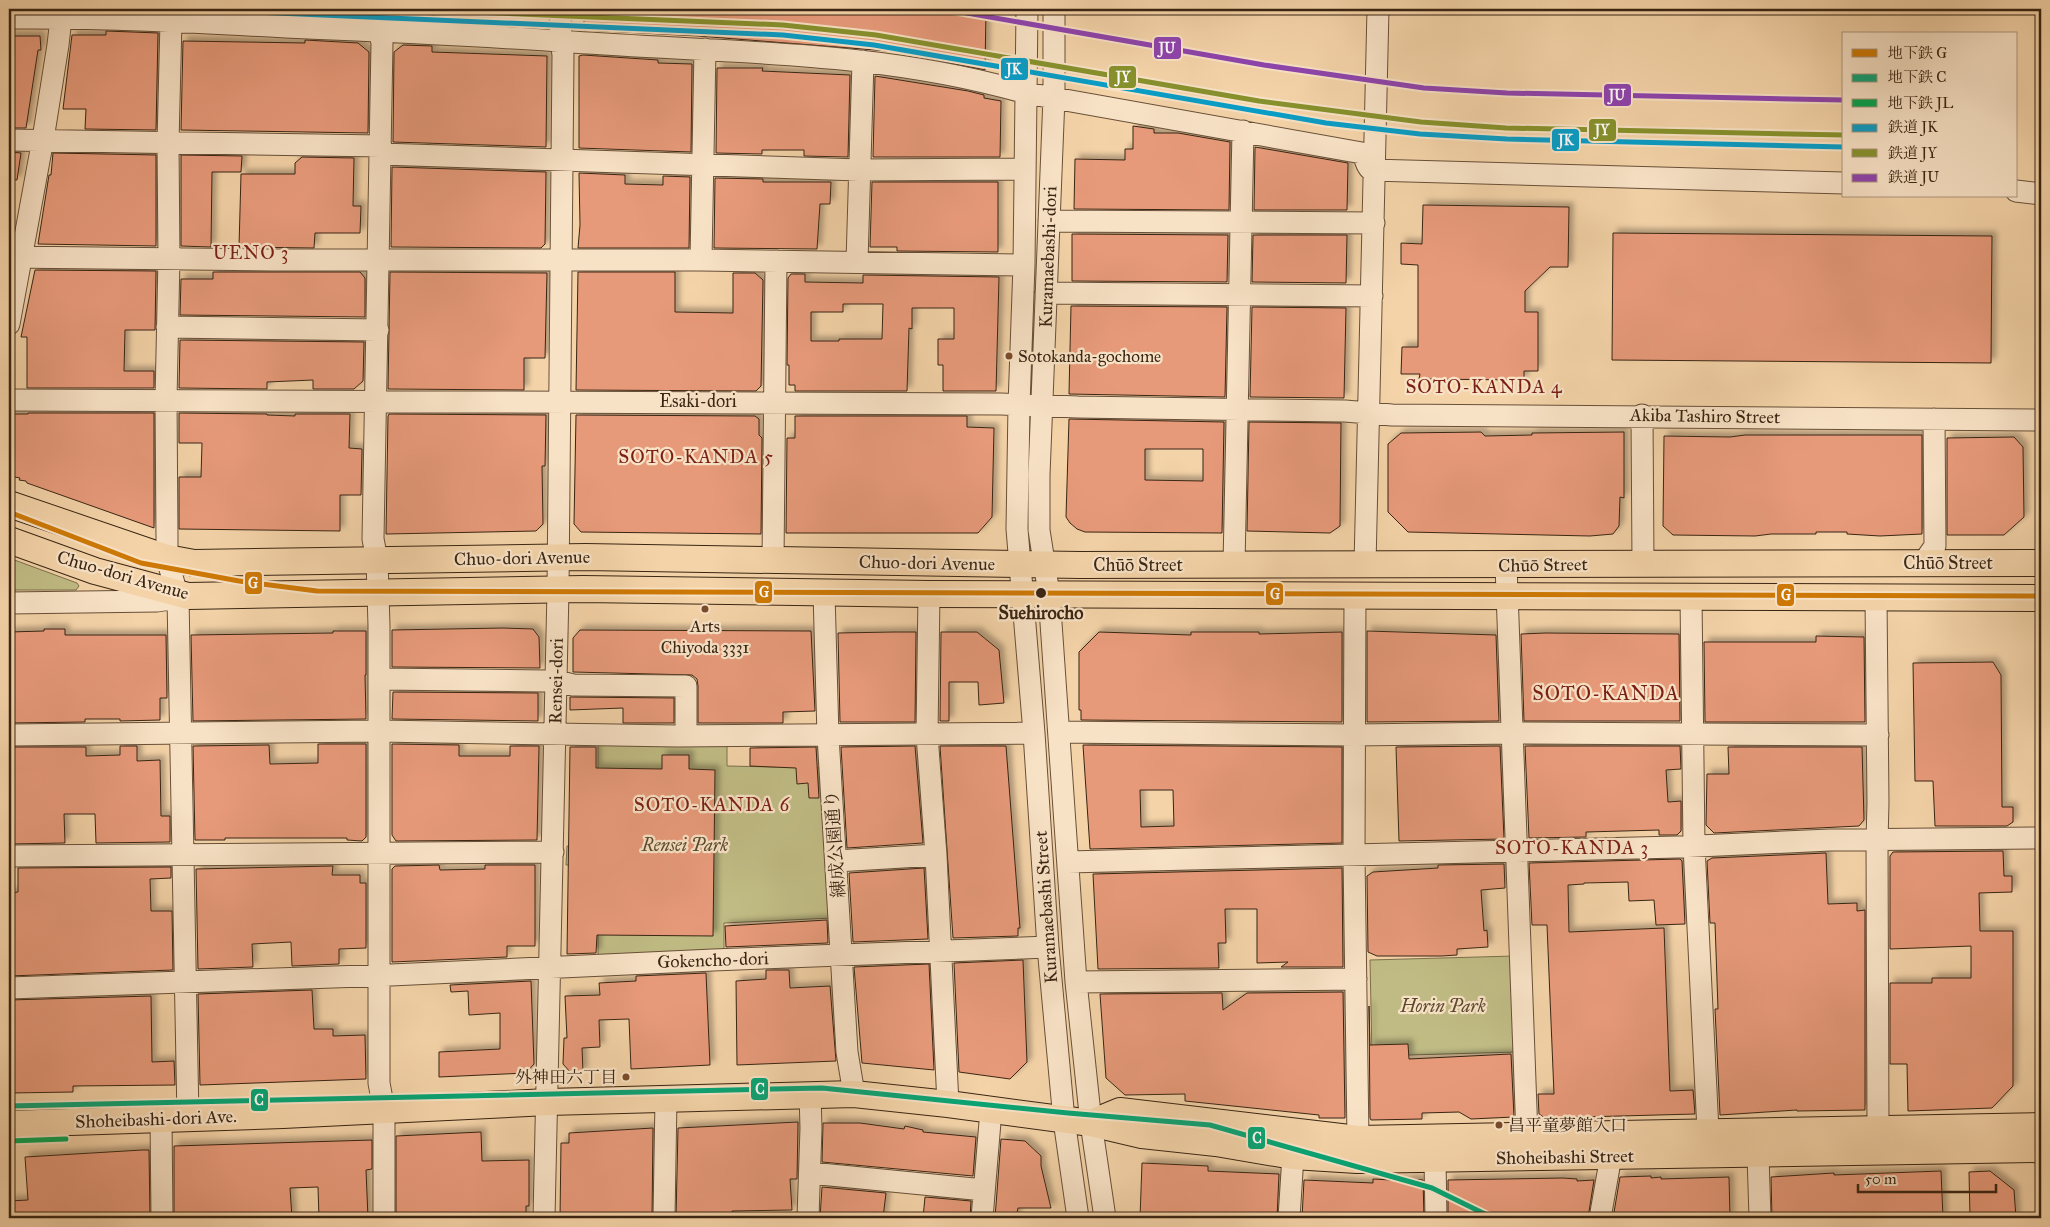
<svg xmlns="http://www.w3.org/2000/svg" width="2050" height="1227" font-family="'IM FELL Great Primer','Noto Serif JP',serif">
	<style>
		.green { fill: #c0bb84; stroke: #7c704c }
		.building { fill: #e79a7a; stroke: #392513; fill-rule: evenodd; filter: url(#shadow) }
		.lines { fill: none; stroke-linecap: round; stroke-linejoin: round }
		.minor-casing { stroke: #685038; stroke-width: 23 }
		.major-casing { stroke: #392513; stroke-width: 28 }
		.minor { stroke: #f8e2c6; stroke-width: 21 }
		.major { stroke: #f4d3a8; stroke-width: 26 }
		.rail-1-casing { stroke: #f8e2c6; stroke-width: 9 }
		.rail-2-casing { stroke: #f8e2c6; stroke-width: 9 }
		.rail-3-casing { stroke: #f8e2c6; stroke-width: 9 }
		.rail-1 { stroke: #099dc6; stroke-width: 5 }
		.rail-2 { stroke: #87912c; stroke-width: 5 }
		.rail-3 { stroke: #8e44ad; stroke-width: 5 }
		.metro-1-casing { stroke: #f8e2c6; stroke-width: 9 }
		.metro-2-casing { stroke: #f8e2c6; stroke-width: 9 }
		.metro-3-casing { stroke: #f8e2c6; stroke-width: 9 }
		.metro-1 { stroke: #ce7905; stroke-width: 5 }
		.metro-2 { stroke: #09a474; stroke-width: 5 }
		.metro-3 { stroke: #00a650; stroke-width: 5 }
		.bus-dot { fill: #7a4b2a; stroke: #f8e2c6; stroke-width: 2 }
		.stop-dot { fill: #392513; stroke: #f8e2c6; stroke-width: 2 }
		.labels { text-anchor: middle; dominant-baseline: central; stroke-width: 4.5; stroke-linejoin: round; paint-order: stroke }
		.bus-label { font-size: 17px; fill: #392513; stroke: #f8e2c6; text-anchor: start }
		.street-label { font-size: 18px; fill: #392513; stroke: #f8e2c6 }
		.stop-label { font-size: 18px; font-weight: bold; fill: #392513; stroke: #f8e2c6 }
		.park-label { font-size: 18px; font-style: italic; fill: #5b4a2f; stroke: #f8e2c6 }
		.neighbourhood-label { font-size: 19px; letter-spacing: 1px; fill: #7a1f14; stroke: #f8e2c6 }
		.quarter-label { font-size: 20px; letter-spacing: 1px; fill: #7a1f14; stroke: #f8e2c6 }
		.line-badge { stroke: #f8e2c6; stroke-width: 2 }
		.badge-label { font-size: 14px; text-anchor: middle; font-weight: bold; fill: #fff }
	</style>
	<defs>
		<filter id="shadow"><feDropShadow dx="4.5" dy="-4.5" stdDeviation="2.5" flood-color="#0004"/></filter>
	</defs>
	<rect width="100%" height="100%" fill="#f4d3a8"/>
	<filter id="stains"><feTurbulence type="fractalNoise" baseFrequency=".004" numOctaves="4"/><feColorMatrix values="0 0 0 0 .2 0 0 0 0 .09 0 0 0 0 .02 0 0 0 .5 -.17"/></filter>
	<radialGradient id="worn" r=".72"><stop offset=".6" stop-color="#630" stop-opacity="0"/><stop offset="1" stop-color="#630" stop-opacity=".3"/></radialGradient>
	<path class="green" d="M9,558L77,583L79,586L76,590H9Z
		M598,743L727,745V766L822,768L832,918L724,923V951L598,957V865H566L567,846L598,847Z
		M1514,956L1517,1052L1372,1056L1370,960Z"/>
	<path class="building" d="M308,9H318L327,16L307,15Z
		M399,9H433V21L398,19Z
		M584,9H986L985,70L925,58V54L698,36L584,30Z
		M106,31L158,33L156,130L85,129L86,109H63L72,35H106Z
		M9,36H40L41,50H38L26,128H9Z
		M305,40L358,43L369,52L368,133L181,130L183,41L305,43Z
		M403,45L432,46V52L547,56L546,147L393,142L394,52Z
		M583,55L658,60V63L692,64L691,152L579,148V56Z
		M717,68H763L762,71L850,75L848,157L804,156V150H762V154L716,153Z
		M875,76L968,91L984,95V98L1001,101L1000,157H873Z
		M1133,126L1154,129V133H1178L1230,142L1229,210L1074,209L1075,159L1125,160V149H1133Z
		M1255,147L1348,163L1347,210H1254Z
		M9,152L21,153L17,180L9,179Z
		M53,153L156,155V246L38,244L49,175H51Z
		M181,155L242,156L241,172H212L211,247L181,246Z
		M302,157L354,158L353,206H361L360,233H315L314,248L239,247L241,174H295V163Z
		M392,167L546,172L545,244L541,248L391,247Z
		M579,173L625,175V184L663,185V176L690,177L689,248H578L580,225Z
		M715,178L763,179V182H831L830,204H820L817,249L714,248Z
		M872,182H998V252L897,251V247H870Z
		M1423,205L1569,207L1568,267H1550L1525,291V312H1538V371H1524V380L1419,379L1420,374H1401L1402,347H1418V265L1401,264V243L1422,244Z
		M1613,233L1992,236L1991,363L1612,360Z
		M1072,234L1228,235L1227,282L1072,281Z
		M1253,235H1347L1346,283L1252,282Z
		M35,270L156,271L155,330H125L124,371H154V388H27V337H21Z
		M213,272H360L365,278V317L180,315L181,279H213Z
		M390,272L547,273L545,358H524V390L388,389Z
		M578,272H675V312L733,313V273H755L763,280L761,386L756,391L576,390Z
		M791,274H805V282L863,283V275L999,277L996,391H943V365H938V339H954V308H912V329L909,328L907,391H795V385H789V365H787L788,278ZM843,304H883L882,339H839V341H811V312H843Z
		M1071,306L1227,307L1225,397L1069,394Z
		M1252,307L1346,308L1344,398L1250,397Z
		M180,340L364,342L363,381L354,389H313V380L267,382V389L179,388Z
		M28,413H154V528L27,483L26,481L19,480L20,478L9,476V414H28Z
		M179,413L267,414V415L295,416V414H350L349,448L362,449L361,495H340V531L179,529V477H201L202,443H179Z
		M389,414L546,415L545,466H542L543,524L536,531L386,534L388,416Z
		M576,415L755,416L759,419V435L762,438L761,534L581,532L574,524Z
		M795,416H967V427L994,428L992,517L978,533H786L787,438H795Z
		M1069,419L1224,422L1222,533L1085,532L1077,529L1070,523L1066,517ZM1145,449H1203V481L1145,480Z
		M1249,422L1341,423L1340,526L1330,533L1247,531Z
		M1481,432L1485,436L1532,435V433L1624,432V498L1620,497L1619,526L1613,534L1590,536L1408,532L1388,512V444L1401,433Z
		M1745,435H1922V534L1880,536L1847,534V532H1816V534H1771L1755,536L1673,535L1663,526L1664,436L1730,437Z
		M2014,437L2023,447L2024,517L2004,535H1947V438Z
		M503,628L533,629L539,637L540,668L392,667V630Z
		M44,629H65V635H166L167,698H160V720L120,721V719H85V722L9,723V632L44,631Z
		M580,630L811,631L815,711L783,712V723H698V686L697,679L692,675L573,672V638Z
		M333,631H366V675H365L366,719L193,721L191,635L333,633Z
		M1367,631L1496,635L1499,721L1367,722Z
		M893,632H916L915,722H840L838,633Z
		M941,632H977L999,650L1004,703L979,705L978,682H949V721H940Z
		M1099,632L1191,635V632H1259V634L1342,632V722L1081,720V710H1079V652Z
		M1545,633L1679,634L1680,721H1524L1521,634Z
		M1816,636L1864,637L1865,722H1705L1704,642H1816Z
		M1993,662L2001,675L2002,807H2013V822L2007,826H1935L1933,781H1915L1913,663Z
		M393,692L538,693V721L392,719Z
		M570,697L674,698V723H623V708L570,710Z
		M318,744H366V837L362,841L347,840V838H225V840H195L193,746L269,745L270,764L318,763Z
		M392,744L459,745V756H510V746H539L537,840L396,841L392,835Z
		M1083,745L1342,747V843L1090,849ZM1140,790H1173L1174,826L1141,827Z
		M120,746H137V761L160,760L161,816H170V842L96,843L95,814H64L65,843L9,844V747H86V756L120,755Z
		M915,746L923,843L847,848L841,747Z
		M940,746H1006L1020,928H1018V936L953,938Z
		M1500,746L1504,839L1399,841L1396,747Z
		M1525,746H1680L1681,769L1666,770L1668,802L1681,801V831L1677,835H1659V830L1586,832V837L1529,838Z
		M570,747H596V768L662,769V755H689V769L715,770L713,936L597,935L596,953L567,954Z
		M816,747L819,798H809L808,783L797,784L796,768L750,766V748Z
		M1728,747H1862L1864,820L1859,826L1714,833L1706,825L1707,774H1729Z
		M2003,851L2004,876H2012V892L1979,893L1980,931H2013V1086L1992,1108L1908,1111L1907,1064H1890V983H1932V978H1971V946L1890,949V856L1893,852Z
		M1826,853L1828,904L1857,903V911L1865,910V1110L1797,1111V1110L1720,1115L1715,1009H1718L1715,923H1710L1707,861L1712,858Z
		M1680,859L1682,861L1685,924L1656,925L1654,900L1629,901L1628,882L1584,883V884L1568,885L1569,932L1664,928L1670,1091L1693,1090L1695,1114L1545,1118L1539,1114L1538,1094H1554L1547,925H1532L1529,863Z
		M1504,864L1505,888L1481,890L1484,931L1487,930L1488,947L1457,949V955L1442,956H1377L1368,952L1367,876L1373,872L1438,868V865Z
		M439,865L440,870L485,869V865H535V946H507V957L392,962V869L395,866Z
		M333,866L332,875H360V883H366V948L339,949V964L292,966L291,942L252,944L253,967L198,969L196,869Z
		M171,867V878L150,879L151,911H172L173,970L9,976V893L18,892V868Z
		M924,868L928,939L853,942L849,873Z
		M1342,868L1343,967H1281L1288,962L1257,963V909H1225L1226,943H1218L1219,968L1098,969L1093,874Z
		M827,920L828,943L726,947L725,926Z
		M1023,960L1027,1062L1010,1079L959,1072L954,963Z
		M929,964L934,1070L862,1063L854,967Z
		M766,970H789L790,988L830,986L836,1061L737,1065L736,981L766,979Z
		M706,973L710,1065L631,1069L629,1019L599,1020L600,1047L582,1048L583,1072L571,1073L563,1064L564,1038H567L565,996L600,995L599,983L636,981V976Z
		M531,981L534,1064L526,1073L439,1077V1052L500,1049V1013L469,1015L468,991L451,992L450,985Z
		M312,990L314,1029H333V1036L365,1035L366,1079L200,1085L198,994Z
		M1343,992L1345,1118H1319V1115L1185,1101V1094L1125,1095L1106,1078L1100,994L1222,993L1223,1010L1247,993Z
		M151,996L152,1062L174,1061L175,1085L73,1086V1092L9,1093V1000Z
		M1369,1006L1370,1045L1408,1044L1409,1059L1511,1054L1514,1117L1471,1119L1459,1112L1422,1113V1119L1371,1120L1370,1118Z
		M798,1122L797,1179H790L792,1210L732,1211V1218H676L678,1128Z
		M823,1123H860L904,1129L905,1126L923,1130V1132L976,1137L973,1176L822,1162Z
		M653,1128L652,1218H560L561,1143H569V1133Z
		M481,1132L482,1161L529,1160V1206H526V1218L396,1217V1136Z
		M1001,1139L1025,1141L1041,1156V1166L1051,1208H1018L1016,1218H995Z
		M372,1140V1169L366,1170L368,1218H319L318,1187L290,1188L292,1218H174V1146Z
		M142,1150H149L150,1218H9V1201L28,1200L25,1157Z
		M1142,1163L1208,1166V1171L1279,1174L1277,1218H1140Z
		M1941,1171L1943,1218H1772L1771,1177L1834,1173V1175Z
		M1990,1171L2014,1190L2016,1218H1970L1969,1172Z
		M1651,1176V1178L1661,1177V1179L1729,1177L1730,1218H1613L1620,1177Z
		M1563,1178L1577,1179V1181L1594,1180L1588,1218H1448V1180Z
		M1373,1179L1409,1181V1179L1423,1180L1424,1218L1371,1215V1214L1336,1213L1335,1215L1322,1214V1218H1302L1304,1180L1373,1183Z
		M822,1187L886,1193L883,1218H820Z
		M925,1197L971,1201L970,1218H923Z"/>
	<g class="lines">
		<g class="minor-casing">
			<path id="minor" d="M380,9L379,31L382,43L373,539L377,560L379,626V1083L384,1110V1218
				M1027,9L1024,265L1019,405L1017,529L1034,733L1048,947L1064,1120L1078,1218
				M1054,9V97L1039,475V530L1049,594L1076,982L1091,1123L1105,1218
				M9,18C101,17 194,22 286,27C382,31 478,35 573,42C724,53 880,50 1026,93L1362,153C1366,158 1365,165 1371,170L1844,183
				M171,21L168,143L169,258L166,400L167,537V558L178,598L188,1117
				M9,140L381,146
				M381,154L859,170L1025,169
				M2016,191L2041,194
				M1049,221L1374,223
				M9,257L273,260H701L1024,265
				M701,260L705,49
				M857,262L863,61
				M1046,293L1372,296
				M9,324L43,139L58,45L62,9
				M167,327L378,330
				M9,400L1001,404L1078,407L1345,411L1392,415L2041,420
				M1642,415L1643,564
				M773,561L776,261
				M1923,563L1935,546L1934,419
				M1234,565L1243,131
				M1365,565L1378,9
				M1506,565L1527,1136
				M824,593L828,736L847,1052L854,1094
				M929,594L927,735L936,855L948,1104
				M1355,595L1354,855L1358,1139
				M1691,597L1694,846L1708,1131
				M1876,598L1878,803L1877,840L1878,1129
				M9,603L157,601L183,597
				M379,679L546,681H557L573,685L686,686V736
				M1060,732L1355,735L1512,733L1878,735
				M9,735L379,731L677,736L1034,733
				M9,856L553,852
				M836,861L936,855
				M1068,862L1677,847L1830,840L2041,838
				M1076,982L1356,979
				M9,988L391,975L713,960L1048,947
				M161,1118L162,1218
				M1758,1155L1760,1218
				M1435,1160L1436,1218
				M810,1173L984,1190
				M544,1218L558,590L563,55L561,41L560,9
				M664,1218L666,1099
				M808,1218L811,1128L810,1094
				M982,1218L991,1110
				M1289,1218L1293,1156
				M1600,1218L1611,1156"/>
		</g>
		<g class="major-casing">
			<path id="major" d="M9,504L167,558L194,563L585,557L1080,565L2041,563
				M9,540L95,571L188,596L583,589L929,594L2041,598
				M1091,1123L1120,1111L1358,1139L2041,1126
				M9,1124L283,1115L548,1102L854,1094L948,1104L1091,1123L1142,1135L1216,1143L1293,1156L1357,1160L2041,1149"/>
		</g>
		<use href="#minor" class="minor"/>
		<use href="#major" class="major"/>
		<g class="rail-1-casing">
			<path id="rail-1" d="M182,9L783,35L874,45L1326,123L1420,134L1507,139L1844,147"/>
		</g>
		<g class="rail-2-casing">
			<path id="rail-2" d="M402,9L783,25L876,35L1259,101L1421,122L1506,128L1844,135"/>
		</g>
		<g class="rail-3-casing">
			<path id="rail-3" d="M944,9L1264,65L1424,88L1507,93L1844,100"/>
		</g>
		<use href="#rail-1" class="rail-1"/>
		<use href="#rail-2" class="rail-2"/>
		<use href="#rail-3" class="rail-3"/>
		<g class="metro-1-casing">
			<path id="metro-1" d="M9,512L141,563L239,581L317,591L2041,596"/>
		</g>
		<g class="metro-2-casing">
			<path id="metro-2" d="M9,1106L822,1088L1068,1113L1210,1125L1432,1188L1493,1218"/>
		</g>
		<g class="metro-3-casing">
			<path id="metro-3" d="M9,1141L66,1139"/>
		</g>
		<use href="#metro-1" class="metro-1"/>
		<use href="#metro-2" class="metro-2"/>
		<use href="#metro-3" class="metro-3"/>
	</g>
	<g class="bus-dot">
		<circle cx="1009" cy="356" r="4.5"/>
		<circle cx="705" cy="609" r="4.5"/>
		<circle cx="626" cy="1077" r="4.5"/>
		<circle cx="1499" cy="1125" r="4.5"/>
	</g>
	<circle class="stop-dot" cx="1041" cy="593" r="6"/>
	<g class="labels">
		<g class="bus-label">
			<text x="1018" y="356">Sotokanda-gochome</text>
			<text x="705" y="626" text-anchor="middle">Arts<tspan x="705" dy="21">Chiyoda 3331</tspan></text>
			<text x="617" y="1077" text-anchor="end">外神田六丁目</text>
			<text x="1508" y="1125">昌平童夢館入口</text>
		</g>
		<g class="street-label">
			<text transform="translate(1048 257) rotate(-88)">Kuramaebashi-dori</text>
			<text x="698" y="401">Esaki-dori</text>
			<text transform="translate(1705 416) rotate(1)">Akiba Tashiro Street</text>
			<text transform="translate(522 558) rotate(-1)">Chuo-dori Avenue</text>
			<text transform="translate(927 563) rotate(1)">Chuo-dori Avenue</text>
			<text x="1948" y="563">Chūō Street</text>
			<text x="1138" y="565">Chūō Street</text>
			<text transform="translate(1543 565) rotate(-1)">Chūō Street</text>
			<text transform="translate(123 575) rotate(16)">Chuo-dori Avenue</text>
			<text transform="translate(556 681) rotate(-89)">Rensei-dori</text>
			<text transform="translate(835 844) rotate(-94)">練成公園通り</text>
			<text transform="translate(1046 907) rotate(-94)">Kuramaebashi Street</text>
			<text transform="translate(713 960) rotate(-2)">Gokencho-dori</text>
			<text transform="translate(156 1119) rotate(-2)">Shoheibashi-dori Ave.</text>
			<text transform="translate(1565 1157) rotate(-1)">Shoheibashi Street</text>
		</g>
		<g class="stop-label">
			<text x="1041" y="613">Suehirocho</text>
		</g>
		<g class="park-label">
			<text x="685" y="845">Rensei Park</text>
			<text x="1443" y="1006">Horin Park</text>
		</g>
		<g class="neighbourhood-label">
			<text x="251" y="252">UENO 3</text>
			<text x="1484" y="386">SOTO-KANDA 4</text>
			<text x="696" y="456">SOTO-KANDA 5</text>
			<text x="712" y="804">SOTO-KANDA 6</text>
			<text x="1572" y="847">SOTO-KANDA 3</text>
		</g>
		<g class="quarter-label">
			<text x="1606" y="693">SOTO-KANDA</text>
		</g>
	</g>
	<g class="line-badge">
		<rect x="1153" y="36" width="29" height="24" rx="5" fill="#8e44ad"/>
		<rect x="1000" y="57" width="29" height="24" rx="5" fill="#099dc6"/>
		<rect x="1108" y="65" width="29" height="24" rx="5" fill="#87912c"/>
		<rect x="1603" y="83" width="29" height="24" rx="5" fill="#8e44ad"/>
		<rect x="1588" y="118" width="29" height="24" rx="5" fill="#87912c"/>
		<rect x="1551" y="128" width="29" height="24" rx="5" fill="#099dc6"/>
		<rect x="244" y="571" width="19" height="24" rx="5" fill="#ce7905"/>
		<rect x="754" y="580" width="19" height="24" rx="5" fill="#ce7905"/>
		<rect x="1265" y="582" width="19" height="24" rx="5" fill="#ce7905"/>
		<rect x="1776" y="583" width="19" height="24" rx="5" fill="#ce7905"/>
		<rect x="750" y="1077" width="19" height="24" rx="5" fill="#09a474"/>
		<rect x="250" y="1088" width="19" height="24" rx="5" fill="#09a474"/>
		<rect x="1247" y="1126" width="19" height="24" rx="5" fill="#09a474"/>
	</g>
	<g class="badge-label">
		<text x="1167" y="53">JU</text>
		<text x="1014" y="74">JK</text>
		<text x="1123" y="82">JY</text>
		<text x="1617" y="100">JU</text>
		<text x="1602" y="135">JY</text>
		<text x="1566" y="145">JK</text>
		<text x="253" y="588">G</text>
		<text x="764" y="597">G</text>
		<text x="1275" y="599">G</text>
		<text x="1786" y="600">G</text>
		<text x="760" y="1094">C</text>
		<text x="259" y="1105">C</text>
		<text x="1257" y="1143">C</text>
	</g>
	<rect width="2050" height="1227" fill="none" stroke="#f4d3a8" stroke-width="30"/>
	<rect x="10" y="10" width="2030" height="1207" fill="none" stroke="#392513" stroke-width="2.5"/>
	<rect x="15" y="15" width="2020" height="1197" fill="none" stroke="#392513"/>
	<rect x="1842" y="32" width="175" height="165" fill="#f8e2c6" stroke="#ac967e"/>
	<rect x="1852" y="49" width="25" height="8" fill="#ce7905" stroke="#ac967e"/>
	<text x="1888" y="58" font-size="15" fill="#392513">地下鉄 G</text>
	<rect x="1852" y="74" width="25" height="8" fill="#09a474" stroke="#ac967e"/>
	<text x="1888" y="82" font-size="15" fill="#392513">地下鉄 C</text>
	<rect x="1852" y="99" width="25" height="8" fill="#00a650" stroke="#ac967e"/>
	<text x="1888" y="108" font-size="15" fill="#392513">地下鉄 JL</text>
	<rect x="1852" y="124" width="25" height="8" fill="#099dc6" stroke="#ac967e"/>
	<text x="1888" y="132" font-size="15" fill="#392513">鉄道 JK</text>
	<rect x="1852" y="149" width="25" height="8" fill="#87912c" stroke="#ac967e"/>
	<text x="1888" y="158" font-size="15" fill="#392513">鉄道 JY</text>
	<rect x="1852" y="174" width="25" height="8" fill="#8e44ad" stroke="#ac967e"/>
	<text x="1888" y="182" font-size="15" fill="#392513">鉄道 JU</text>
	<path d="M1858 1184v8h138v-8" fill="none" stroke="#392513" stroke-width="2.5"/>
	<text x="1865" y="1184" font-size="15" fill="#392513" stroke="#f8e2c6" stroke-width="4" paint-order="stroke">50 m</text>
	<rect width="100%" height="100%" filter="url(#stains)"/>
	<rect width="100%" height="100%" fill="url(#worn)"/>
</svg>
